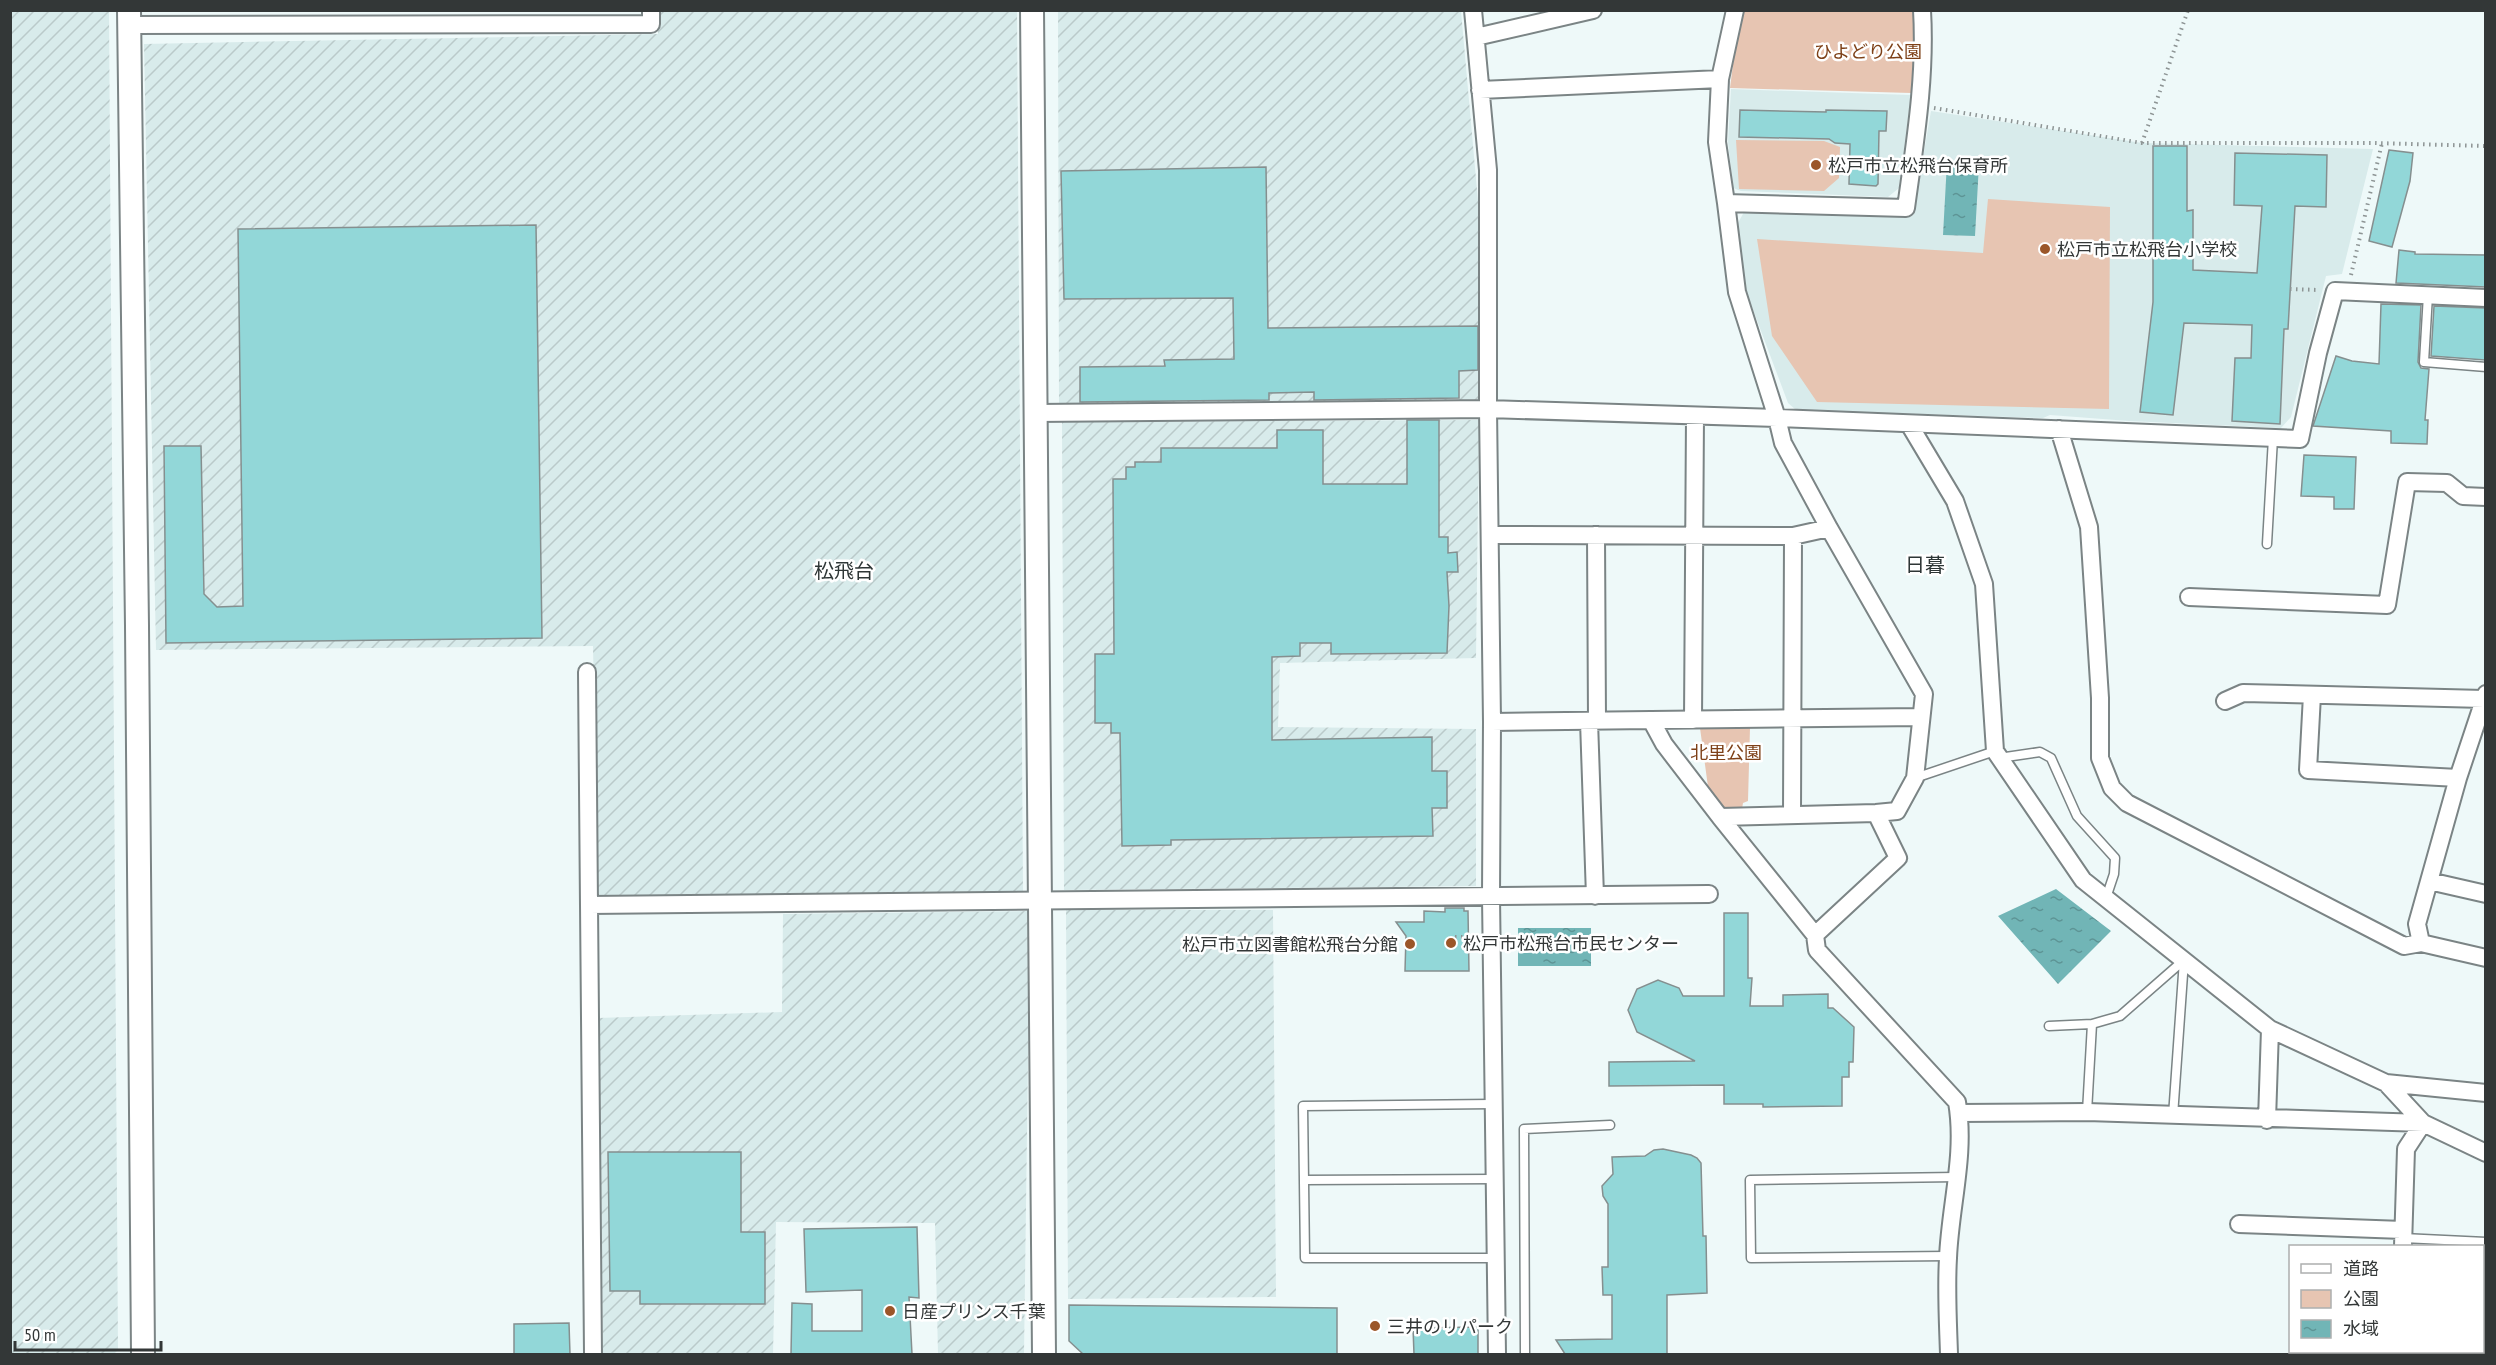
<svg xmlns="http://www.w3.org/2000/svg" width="2496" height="1365" font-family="'PT Sans Narrow','Noto Sans JP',sans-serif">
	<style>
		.built { fill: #d8ebeb }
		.industrial { fill: url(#industrial-furrows) }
		.park { fill: #e7c5b2 }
		.water { fill: url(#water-ripples) }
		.building { fill: #92d7d8; stroke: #858f8f; stroke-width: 1.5 }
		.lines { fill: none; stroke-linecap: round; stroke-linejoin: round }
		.lane-casing { stroke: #7b8485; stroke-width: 11 }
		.street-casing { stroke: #7b8485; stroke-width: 20 }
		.secondary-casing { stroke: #7b8485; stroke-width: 26 }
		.path { stroke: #8d9494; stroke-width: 4; stroke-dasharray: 1.5 4.5; stroke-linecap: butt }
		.lane { stroke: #fff; stroke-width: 8 }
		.street { stroke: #fff; stroke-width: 16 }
		.secondary { stroke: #fff; stroke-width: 22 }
		.poi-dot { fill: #9b5629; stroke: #fff; stroke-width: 2 }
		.labels { text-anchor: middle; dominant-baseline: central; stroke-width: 5; stroke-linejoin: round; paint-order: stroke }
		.park-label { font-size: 18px; fill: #7d4017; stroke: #fff }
		.poi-label { font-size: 18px; fill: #333737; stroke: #fff; text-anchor: start }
		.neighbourhood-label { font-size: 20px; fill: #2e3636; stroke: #fff }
	</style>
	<defs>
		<pattern id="industrial-furrows" width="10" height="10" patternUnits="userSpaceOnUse" patternTransform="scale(1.5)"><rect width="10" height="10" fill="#d8ebeb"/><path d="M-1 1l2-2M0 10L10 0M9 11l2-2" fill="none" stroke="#bacaca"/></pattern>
		<pattern id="water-ripples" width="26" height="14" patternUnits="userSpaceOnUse" patternTransform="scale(1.5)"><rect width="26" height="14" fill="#71b5b6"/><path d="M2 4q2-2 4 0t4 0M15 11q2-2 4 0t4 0" fill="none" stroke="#5d9495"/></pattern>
	</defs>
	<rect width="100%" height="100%" fill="#eef9f9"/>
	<path class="built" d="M1731,89L1911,95L1899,188L1888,197L1741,191L1733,188L1728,142Z
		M1931,111L2142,143L2373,149L2342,274L2326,276L2291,417L2281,428L2129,421L2050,415L2043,418L1796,410L1788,403L1746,291L1738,223L1744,212L1913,216Z"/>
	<path class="industrial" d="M659,10L1017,11L1023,891L598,898L593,646L156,650L144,44L658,34Z
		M10,11H109L118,1350L114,1354H11Z
		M1058,11H1461L1478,201L1479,400L1059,404Z
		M1479,420L1476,658L1280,663L1278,727L1476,729V886L1064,890L1062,422Z
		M1066,910H1273L1276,1297L1068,1299Z
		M1030,911L1024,1354H938L935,1223L776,1222L773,1354H603L598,1018L782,1012L783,914Z"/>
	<path class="park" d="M1744,11H1914L1916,35L1911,93L1730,88L1737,33Z
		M1736,140L1824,141L1840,147L1839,178L1824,191L1739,189Z
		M1988,199L2110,207L2109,409L1817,402L1772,336L1757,239L1983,253Z
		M1700,728H1750L1748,801L1743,803L1742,809L1720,808L1709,794Z"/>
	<path class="water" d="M1947,162L1979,164L1975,236L1943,235Z
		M2056,889L2111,931L2058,984L1998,916Z
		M1518,928H1591V966H1518Z"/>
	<path class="building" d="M1740,110L1826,112V110L1887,111L1886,131H1879L1878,184L1876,186L1849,184L1850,144L1835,143L1829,139L1739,137Z
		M2153,146H2187V211L2193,210V270L2257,273L2262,206L2234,205L2235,153L2327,155L2326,207L2295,206L2288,329H2284L2280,424L2232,421L2235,358H2251L2252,325L2184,323L2173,415L2140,412L2153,302Z
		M2389,150L2413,153L2410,181L2392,247L2369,241Z
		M1266,167L1268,328L1478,326V370L1459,371V398L1314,400V392L1269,393V400L1080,402V367L1165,366L1164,360L1234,359L1233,298L1064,299L1061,171Z
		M536,225L542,638L166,643L164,446H201L204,594L217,607L243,606L238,229Z
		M2399,250L2415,252V254L2486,255V287L2396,283Z
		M2381,304L2421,305L2418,362L2421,368L2429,369L2425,420H2428L2427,444L2391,443V431L2313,426L2336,356L2352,361L2379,364Z
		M2434,306L2486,308L2485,360L2431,356Z
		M1407,420H1439V537H1448V553L1457,552L1458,572H1447L1449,606L1447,653L1331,654V643H1300V656L1272,657V740L1432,737V771H1447V808H1432L1433,836L1171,840V845L1122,846L1120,733H1111V723H1095V654H1114L1113,479H1126V467H1135V462H1161V448H1277V430H1323V484H1407Z
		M2304,455L2356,457L2354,509H2334V497L2301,496Z
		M1445,908H1464V911H1468L1469,971H1405L1406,936L1396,922H1424V911L1445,912Z
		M1724,913H1748V978H1752L1750,1006H1783V995L1828,994V1008H1833L1854,1027L1853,1062H1849V1077H1842V1106L1763,1107V1104H1724V1085L1609,1086V1062L1695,1061L1637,1032L1628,1010L1637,989L1658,980L1679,988L1683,996H1724Z
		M1663,1149L1691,1155L1697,1158L1701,1163L1703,1236H1706L1707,1293L1667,1295V1354H1565L1556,1340L1612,1339V1295H1603L1602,1267H1608V1204L1603,1196L1602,1186L1613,1174L1612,1157L1645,1156L1654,1150Z
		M608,1152H741V1232H765V1304H640V1291H610Z
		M917,1227L919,1298L909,1297L912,1354H791L792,1303L812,1304V1331H862V1290L806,1292L804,1229Z
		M1069,1305L1337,1308V1354H1083L1069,1341Z
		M569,1323L570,1354H514V1324Z
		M1478,1327V1354H1414L1413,1328Z"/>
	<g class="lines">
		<g class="lane-casing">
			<path id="lane" d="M2428,295L2424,362L2486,367
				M2267,544L2273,438
				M1999,758L2040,752L2051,758L2077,816L2115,858L2114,874L2106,898
				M1915,778L1995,751
				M2049,1026L2092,1024L2120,1016L2184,960
				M1493,1104L1303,1106L1305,1258H1496
				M2087,1112L2092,1024
				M2173,1116L2184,960
				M1304,1180L1494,1179
				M2403,1238L2486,1242
				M1948,1256L1751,1258L1750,1180L1957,1177
				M1525,1354L1524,1129L1610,1125"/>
		</g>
		<g class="street-casing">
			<path id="street" d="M1473,10L1488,170V409L1492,722L1491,897L1497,1354
				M1922,10C1926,77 1915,142 1906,208L1726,203L1737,292L1777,418L2300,439L2318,353L2335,291L2486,298
				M129,25L651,24V10
				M1476,37L1593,10
				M1480,90L1720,79
				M1726,203L1717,142L1720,79L1735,10
				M1035,413L1488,409L1777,418L1783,443L1829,528L1924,694L1915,778L1897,811L1876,813L1720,817L1664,744L1651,720L1492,722
				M1909,424L1955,501L1984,584L1995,751L2083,880L2270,1029L2386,1083L2423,1123L2486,1153
				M2059,429L2089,527L2100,698V758L2112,788L2127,803L2404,946L2421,943
				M1490,535L1793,536L1829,528
				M1596,535L1597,721
				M2189,597L2387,605L2407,482L2447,483L2463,496L2486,497
				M587,672L589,905
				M2486,694L2458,778L2417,924L2421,943L2486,958
				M2312,695L2308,770L2458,778
				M2225,701L2243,693L2484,699
				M1651,720L1921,717
				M1693,720L1695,416
				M1589,721L1595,896
				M1792,815L1793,536
				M1720,817L1815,935L1817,950L1957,1102C1966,1154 1950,1206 1948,1258C1946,1290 1948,1322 1949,1354
				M2429,881L2486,894
				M1815,935L1898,858L1876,813
				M2386,1083L2486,1093
				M1959,1113L2087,1112L2423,1123
				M2267,1120L2270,1029
				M2239,1224L2403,1230
				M2403,1246L2406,1149L2423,1123
				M593,1354L589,905L1709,894
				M2402,1354V1352"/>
		</g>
		<g class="secondary-casing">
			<path id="secondary" d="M129,10L137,626L143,1354
				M1032,10L1044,1354"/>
		</g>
		<path class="path" d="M1934,108L2142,143H2374L2486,146
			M2142,143L2188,10
			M2351,275L2382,143
			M2290,289L2319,290
			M1455,937H1476"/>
		<use href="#lane" class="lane"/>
		<use href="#street" class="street"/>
		<use href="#secondary" class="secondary"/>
	</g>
	<g class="poi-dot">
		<circle cx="1816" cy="165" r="6"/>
		<circle cx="2045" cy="249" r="6"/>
		<circle cx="1451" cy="943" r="6"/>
		<circle cx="1410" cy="944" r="6"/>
		<circle cx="890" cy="1311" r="6"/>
		<circle cx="1375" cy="1326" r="6"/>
	</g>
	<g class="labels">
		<g class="park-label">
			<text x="1868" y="51">ひよどり公園</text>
			<text x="1726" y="752">北里公園</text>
		</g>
		<g class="poi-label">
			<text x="1828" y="165">松戸市立松飛台保育所</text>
			<text x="2057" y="249">松戸市立松飛台小学校</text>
			<text x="1463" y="943">松戸市松飛台市民センター</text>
			<text x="1398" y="944" text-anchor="end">松戸市立図書館松飛台分館</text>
			<text x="902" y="1311">日産プリンス千葉</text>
			<text x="1387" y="1326">三井のリパーク</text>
		</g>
		<g class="neighbourhood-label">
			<text x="1925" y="565">日暮</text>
			<text x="844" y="571">松飛台</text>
		</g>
	</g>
	<rect width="2496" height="1365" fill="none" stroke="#333737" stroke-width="24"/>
	<rect x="2289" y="1245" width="195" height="108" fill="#ffffff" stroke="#adafaf" stroke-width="1.5"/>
	<rect x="2301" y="1264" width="30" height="9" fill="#ffffff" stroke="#adafaf" stroke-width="1.5"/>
	<text x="2343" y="1275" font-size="18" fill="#333737">道路</text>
	<rect x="2301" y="1290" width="30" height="18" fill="#e7c5b2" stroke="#adafaf" stroke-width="1.5"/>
	<text x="2343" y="1305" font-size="18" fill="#333737">公園</text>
	<rect x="2301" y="1320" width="30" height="18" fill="url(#water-ripples)" stroke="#adafaf" stroke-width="1.5"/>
	<text x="2343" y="1335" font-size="18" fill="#333737">水域</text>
	<path d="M15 1341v9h146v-9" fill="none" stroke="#333737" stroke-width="3"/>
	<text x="24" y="1341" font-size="18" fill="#333737" stroke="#ffffff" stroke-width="4.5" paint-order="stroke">50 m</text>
</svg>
